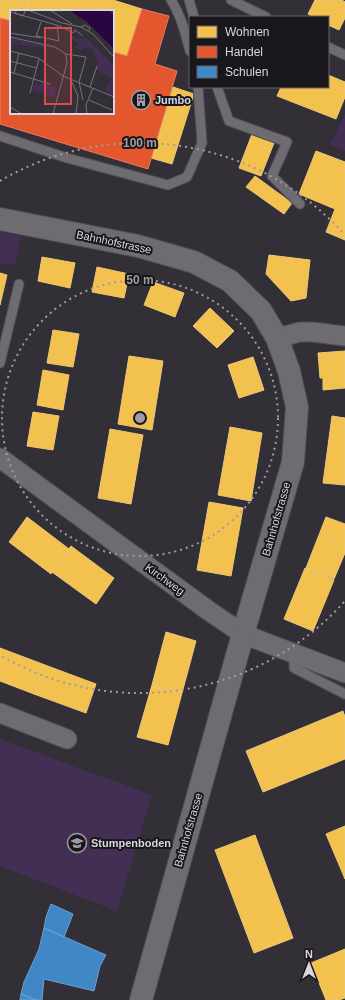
<svg xmlns="http://www.w3.org/2000/svg" width="345" height="1000" font-family="Helvetica,sans-serif">
	<style>
		.green { fill: #432f53 }
		.homes { fill: #f2c14e; stroke: #ebc77a }
		.shops { fill: #e4572e; stroke: #e17d63 }
		.schools { fill: #3f88c5; stroke: #6e9fcd }
		.lines { fill: none; stroke-linecap: round; stroke-linejoin: round }
		.service-casing { stroke: #504d54; stroke-width: 11 }
		.minor-casing { stroke: #504d54; stroke-width: 21 }
		.tertiary-casing { stroke: #504d54; stroke-width: 24 }
		.service { stroke: #6e6b71; stroke-width: 9 }
		.minor { stroke: #6e6b71; stroke-width: 19 }
		.tertiary { stroke: #6e6b71; stroke-width: 22 }
		.ring { fill: none; stroke: #a09ca4; stroke-width: 2; stroke-dasharray: 2 4 }
		.labels { text-anchor: middle; dominant-baseline: central; stroke-width: 4; stroke-linejoin: round; paint-order: stroke }
		.poi-label { font-size: 11px; font-weight: bold; fill: #dad6df; stroke: #19161c; text-anchor: start }
		.street-label { font-size: 11px; fill: #dad6df; stroke: #19161c }
		.inset-river { fill: none; stroke: #2a0640; stroke-width: 2 }
		.inset-road { fill: none; stroke: #76727a; stroke-width: 1 }
		.view { fill: #d74b4d; fill-opacity: 0.15; stroke: #d74b4d; stroke-width: 2 }
		.inset-edge { fill: none; stroke: #dad6df; stroke-width: 2 }
		.centre { fill: #a09ca4; stroke: #19161c; stroke-width: 2 }
		.ring-label { font-size: 12px; text-anchor: middle; font-weight: bold; fill: #a09ca4; stroke: #19161c; stroke-width: 4; stroke-linejoin: round; paint-order: stroke }
	</style>
	<rect width="100%" height="100%" fill="#332f36"/>
	<path class="green" d="M345,114V151L330,145Z
		M0,232L21,236L15,265L0,263Z
		M0,739L152,795L117,911L0,866Z"/>
	<path class="homes" d="M0,0H30L27,11H11V21L0,18Z
		M30,0H113L142,9L127,56L113,52V11H27Z
		M315,0H342L345,2V18L339,30L328,25V17H313L308,14Z
		M328,75L345,82V97L336,119L277,96L281,87H328Z
		M173,87L194,94L172,164L151,158Z
		M252,134L274,143L261,176L239,168Z
		M316,151L345,162V240L326,232L335,209L299,194Z
		M255,176L292,203L284,214L246,187Z
		M269,255L310,260L306,298L291,301L266,274Z
		M42,257L75,263L70,288L38,281Z
		M97,267L129,274L124,298L92,292Z
		M0,273L7,275L0,305Z
		M153,282L184,293L175,317L144,305Z
		M210,308L234,331L217,348L193,326Z
		M53,330L79,334L73,367L47,363Z
		M345,351V388L323,390V378H320L318,353Z
		M129,356L163,361L152,430L118,424Z
		M253,357L264,390L239,398L228,365Z
		M43,370L69,375L63,410L37,405Z
		M33,412L59,416L53,450L27,446Z
		M332,416L345,418V485L323,483Z
		M230,427L262,433L251,501L218,495Z
		M110,429L143,435L131,504L98,498Z
		M209,502L243,508L231,576L197,570Z
		M27,517L69,549L51,574L9,542Z
		M326,517L345,524V553L334,579L306,568Z
		M71,546L114,578L96,604L52,572Z
		M305,568L334,580L313,631L284,619Z
		M166,632L196,641L182,693L152,685Z
		M0,648L45,665L34,694L0,681Z
		M45,665L96,684L86,713L34,694Z
		M152,685L182,693L168,745L137,737Z
		M343,711L345,717V759L263,792L246,751Z
		M345,826V879L326,834Z
		M255,835L293,938L254,953L215,850Z
		M345,949V998L339,1000H326L311,963Z"/>
	<path class="shops" d="M142,9L169,16L155,64L177,71L148,169L0,124V18L11,21V113H113V52L127,56Z"/>
	<path class="schools" d="M51,904L73,914L64,937L44,928L46,917Z
		M44,928L106,955L100,966L94,991L44,979L42,1000H36L21,994L24,982L39,949Z
		M21,994L36,1000H20Z"/>
	<g class="lines">
		<g class="service-casing">
			<path id="service" d="M171,0C181,15 185,33 190,51
				M189,0L194,17
				M231,0L266,17
				M328,47L345,55
				M217,87L229,121L287,142L272,176L300,204
				M0,136L67,158L168,185L187,177L202,143L198,87
				M0,363L19,284
				M294,653V668L345,694"/>
		</g>
		<g class="minor-casing">
			<path id="minor" d="M277,338L300,332H313L345,336
				M0,458L209,611L243,634L345,673
				M0,713L67,739"/>
		</g>
		<g class="tertiary-casing">
			<path id="tertiary" d="M0,219L138,246L194,262L230,281L261,311L277,338L289,371L297,407L293,462L243,634L141,1000"/>
		</g>
		<use href="#service" class="service"/>
		<use href="#minor" class="minor"/>
		<use href="#tertiary" class="tertiary"/>
	</g>
	<g class="ring">
		<circle cx="140" cy="418" r="138"/>
		<path d="M344 602A275 275 0 0 1 0 655M0 181A275 275 0 0 1 344 234"/>
	</g>
	<defs>
		<g id="building-ring" transform="scale(1)"><circle r="9.5" fill="#19161c" stroke="#a09ca4" stroke-width="1.5"/><path d="M-4-6H4V6H1V3H-1V6H-4ZM-2.5-4.3h1.7v1.8h-1.7ZM.8-4.3h1.7v1.8H.8ZM-2.5-1h1.7V.8h-1.7ZM.8-1h1.7V.8H.8Z" fill="#a09ca4"/></g>
		<g id="school-ring" transform="scale(1)"><circle r="9.5" fill="#19161c" stroke="#a09ca4" stroke-width="1.5"/><path d="M0-5L7-2L0 1L-7-2ZM-4 1L0 2.5L4 1V4Q0 6-4 4Z" fill="#a09ca4"/></g>
	</defs>
	<g fill-rule="evenodd">
		<use href="#building-ring" x="141" y="100"/>
		<use href="#school-ring" x="77" y="843"/>
	</g>
	<g class="labels">
		<g class="poi-label">
			<text x="155" y="100">Jumbo</text>
			<text x="91" y="843">Stumpenboden</text>
		</g>
		<g class="street-label">
			<text transform="translate(114 242) rotate(12)">Bahnhofstrasse</text>
			<text transform="translate(276 519) rotate(-74)">Bahnhofstrasse</text>
			<text transform="translate(165 579) rotate(36)">Kirchweg</text>
			<text transform="translate(188 830) rotate(-74)">Bahnhofstrasse</text>
		</g>
	</g>
	<g transform="translate(10 10)">
		<rect width="104" height="104" fill="#332f36"/>
		<path d="M61,26L72,29L75,27L104,56V86L94,82L102,69L86,60L88,51L82,40L74,37L72,40L64,38L69,33L60,29ZM0,28L37,36L36,38L0,34ZM25,72L30,76L31,72L47,78L44,87L22,80Z" fill="#432f53"/>
		<path d="M59,0H99L104,6V39L78,13Z" fill="#2a0640"/>
		<path class="inset-river" d="M87,0L104,21"/>
		<path class="inset-road" d="M7,0L5,3L13,6L15,1L12,0M18,0L52,13L71,17L83,24L104,47M40,0L62,14M0,2L50,16L63,23L65,20L73,26M71,17L75,15L80,18L79,21M0,23L31,28M27,26L49,31L47,16M0,27L45,37L56,44L57,53L43,104M26,27L31,12M0,41L28,48L53,66L104,87M56,44L76,47L69,72L73,90M0,51L27,58M34,51L36,39M0,62L40,74M4,63L9,43M61,70L68,86L66,104M80,77L87,56M20,83L29,49M79,90L102,100M0,97L12,104M77,104L76,95L83,78"/>
		<path class="view" d="M35,18H61V94H35Z"/>
		<rect width="104" height="104" class="inset-edge"/>
	</g>
	<circle cx="140" cy="418" r="6" class="centre"/>
	<g class="ring-label">
		<text x="140" y="147">100 m</text>
		<text x="140" y="284">50 m</text>
	</g>
	<rect x="189" y="16" width="140" height="72" fill="#19161c" stroke="#66636a"/>
	<rect x="197" y="26" width="20" height="12" fill="#f2c14e" stroke="#66636a"/>
	<text x="225" y="36" font-size="12" fill="#dad6df">Wohnen</text>
	<rect x="197" y="46" width="20" height="12" fill="#e4572e" stroke="#66636a"/>
	<text x="225" y="56" font-size="12" fill="#dad6df">Handel</text>
	<rect x="197" y="66" width="20" height="12" fill="#3f88c5" stroke="#66636a"/>
	<text x="225" y="76" font-size="12" fill="#dad6df">Schulen</text>
	<g transform="translate(309 964)" stroke="#19161c" stroke-width="3" paint-order="stroke">
	<path d="M0-3L7 15L0 10L-7 15Z" fill="#dad6df"/>
	<text y="-6" font-size="11" font-weight="bold" text-anchor="middle" fill="#dad6df">N</text>
	</g>
</svg>
